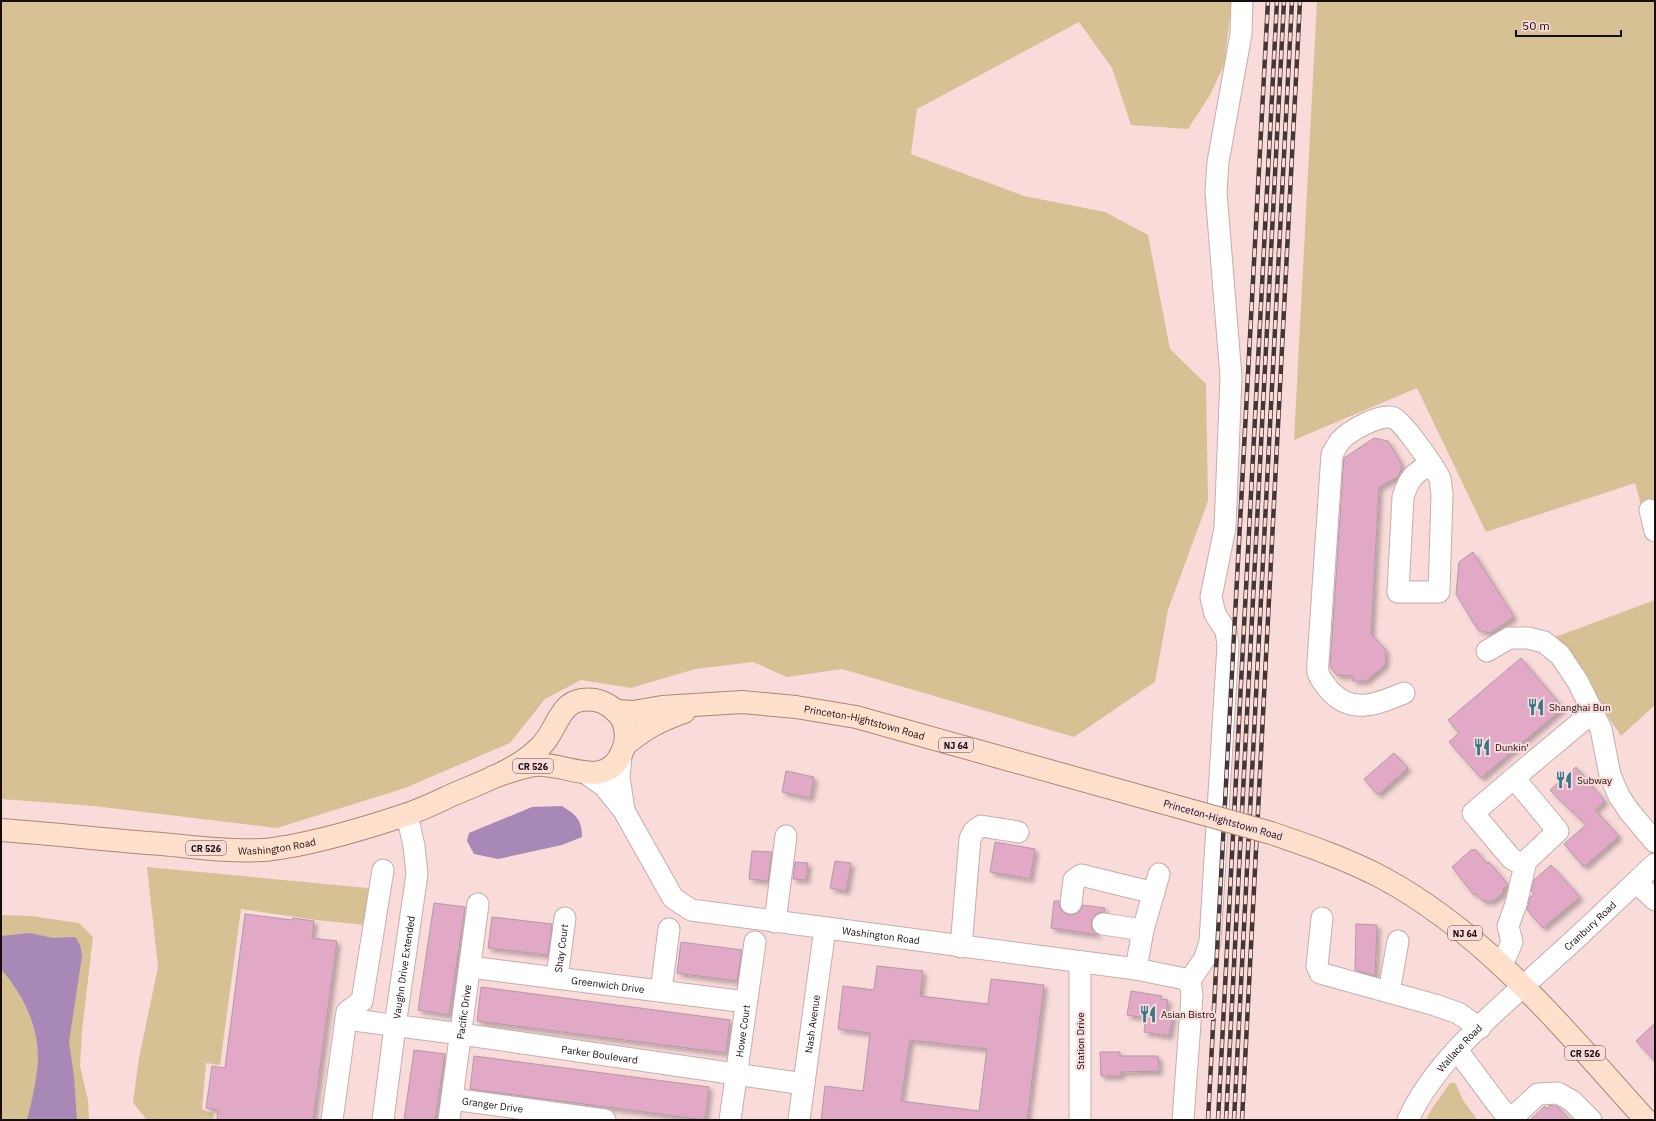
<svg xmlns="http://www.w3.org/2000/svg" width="1656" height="1121" font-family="'IBM Plex Sans',sans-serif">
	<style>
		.green { fill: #d6c195 }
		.water { fill: #a788b7 }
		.building { fill: #e2a9c6; stroke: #b29aa6; fill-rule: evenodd; filter: url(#shadow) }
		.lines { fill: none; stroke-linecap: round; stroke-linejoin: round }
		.minor-casing { stroke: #c9acab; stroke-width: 23 }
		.major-casing { stroke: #ad8874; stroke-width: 24 }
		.minor { stroke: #fff; stroke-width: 21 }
		.major { stroke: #fee0cd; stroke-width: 22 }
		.rail-casing { stroke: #443635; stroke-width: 4.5 }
		.rail { stroke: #f9dbda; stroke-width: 3; stroke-dasharray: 9; stroke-linecap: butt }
		.major-bridge-casing { stroke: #ad8874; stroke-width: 24; stroke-linecap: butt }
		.major-bridge { stroke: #fee0cd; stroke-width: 22 }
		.labels { text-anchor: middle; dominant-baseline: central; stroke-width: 4; stroke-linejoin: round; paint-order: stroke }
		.shield { fill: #f9dbda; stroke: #5a4b4a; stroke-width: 1 }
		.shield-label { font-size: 9px; font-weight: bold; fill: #160d0c }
		.poi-label { font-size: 10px; fill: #160d0c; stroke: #f9dbda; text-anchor: start }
		.street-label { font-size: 10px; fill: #160d0c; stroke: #f9dbda }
	</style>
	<defs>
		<filter id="shadow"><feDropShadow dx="3.5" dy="3.5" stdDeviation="2" flood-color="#0004"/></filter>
	</defs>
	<rect width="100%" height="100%" fill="#f9dbda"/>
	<path class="green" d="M1,1H1232L1224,65L1210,95L1188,129L1131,125L1112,68L1079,22L917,109L911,154L1024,196L1105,212L1148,235L1170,349L1206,384L1208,501L1168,610L1155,682L1074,737L842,669L787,677L753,662L695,669L631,688L581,680L545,699L510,743L405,788L277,828L94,806L1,799Z
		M1317,1H1655V506L1642,509L1635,483L1486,532L1417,388L1294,440Z
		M1655,600V705L1621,736L1555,637Z
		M147,867L368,888L365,925L317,920L241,909L220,1065L206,1063L202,1109L214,1114L213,1120H147L133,1103L139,1058L158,967Z
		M1,915L31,916L79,923L93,937L82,1031L80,1066L88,1100L89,1120H1Z
		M1450,1083H1455C1458,1087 1459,1093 1462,1098C1466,1106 1473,1112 1477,1120H1426L1431,1110Z"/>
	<path class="water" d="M562,806C576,815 582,819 582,837L562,845L498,859L474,854L467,841L469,833L532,807Z
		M30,933L53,938L75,937C80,943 81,947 82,956L69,1042L74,1077L77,1120H27C31,1104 35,1088 37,1071C42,1033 26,998 1,969V936Z"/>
	<path class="building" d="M1374,438L1388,441L1402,465L1399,476L1379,487L1371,634L1386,650L1385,665L1366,681H1353V676L1337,675L1330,667L1344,458Z
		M1473,552L1514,617L1490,633L1478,630L1456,594L1459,562Z
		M1521,658L1563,708L1481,778L1449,742L1459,733L1448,720Z
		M1394,753L1408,768L1378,795L1364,779Z
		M1576,767L1605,801L1595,810L1619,836L1584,867L1564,844L1586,825L1550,790Z
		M786,771L814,777L810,798L782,792Z
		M995,842L1035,849L1030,879L990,872Z
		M1472,849L1473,851L1475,849L1487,864L1489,862L1508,885L1503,889L1504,892L1493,901H1483L1476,893L1474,895L1452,867Z
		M752,851L772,852L768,881L749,879Z
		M835,861L851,863L846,891L830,888Z
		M795,862L808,863L806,880L793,879Z
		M1551,865L1580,897L1543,928L1527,910L1530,897L1534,894L1531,891L1534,880Z
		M1054,901H1059L1060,908L1063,912L1069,915L1076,914L1081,910L1083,905L1105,908L1104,912L1098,913L1094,916L1091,922L1092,929L1099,935L1051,928Z
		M434,903L465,907L449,1015L418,1010Z
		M245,914L292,920L293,918L314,921L312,938L337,941L313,1120H217L218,1110L206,1108L212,1066L225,1068Z
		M492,917L552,924L548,955L488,948Z
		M1356,924L1377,925L1375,976L1355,970Z
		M681,942L742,950L737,981L677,973Z
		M877,966L923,971L920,996L988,1004L991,979L1044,985L1027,1120H821L825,1086L863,1091L870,1033L838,1029L843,986L874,990ZM910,1040L987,1049L979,1111L901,1101Z
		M481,987L730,1020L726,1053L477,1021Z
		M1131,991L1162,996L1161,999L1168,1000L1166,1013L1173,1014L1169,1036L1144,1032L1146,1018L1127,1015Z
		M1655,1023V1061L1636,1041Z
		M414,1050L445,1054L435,1120H404Z
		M1100,1052H1120V1056H1158L1159,1071L1121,1072V1076H1101Z
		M474,1056L709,1087L705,1120L470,1089Z
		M1550,1105L1558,1107L1570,1120H1530L1545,1106L1547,1109Z"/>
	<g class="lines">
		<g class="minor-casing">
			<g id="minor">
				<path d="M1650,510L1655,531"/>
				<path d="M1487,651L1509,638H1528L1544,642L1560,655L1578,682L1601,729L1610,775L1619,796L1629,811L1655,842"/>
				<path d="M1404,693C1377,704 1353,715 1330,691C1326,686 1319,678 1318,672C1317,664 1319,655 1319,647L1332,454C1335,450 1337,445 1340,441C1349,431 1380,413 1394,418C1403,422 1436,469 1440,479C1441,483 1441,489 1442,494L1439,592H1398L1403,497C1409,478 1414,473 1431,464"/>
				<path d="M621,756L619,777L624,810"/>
				<path id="s1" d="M587,774L604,786L624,811L673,898L691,910L1136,969L1190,980"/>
				<path d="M1514,778L1473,813L1511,858C1516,862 1519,863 1526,861L1558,831L1514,778L1594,711"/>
				<path d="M1636,882L1655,900"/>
				<path d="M1071,903L1074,880L1081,875L1154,893"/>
				<path d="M1322,918L1317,966L1320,973L1435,1005L1458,1013L1480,1028"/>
				<path d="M775,922L786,836"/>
				<path d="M1103,924L1143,930"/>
				<path d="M961,947L970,839L974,831L981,826L1018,832"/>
				<path d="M1080,962V1120"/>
				<path d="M1502,965L1512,942L1508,926L1516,904L1526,861"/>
				<path id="s2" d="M470,967L746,1002"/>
				<path d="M1136,969L1143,930L1159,874"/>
				<path id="s3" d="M557,978L565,918"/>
				<path d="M661,991L669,929"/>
				<path d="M1389,992L1398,941"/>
				<path id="s4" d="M346,1019L461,1034L804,1084"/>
				<path d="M1457,1050L1501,1109L1511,1119"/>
				<path id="s5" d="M452,1099L605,1120"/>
				<path d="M332,1120L347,1012L362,1001L383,870"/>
				<path id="s6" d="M383,1120L395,1026L417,874L414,846L407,815"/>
				<path id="s7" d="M449,1120L478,904"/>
				<path id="s8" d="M730,1120L755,942"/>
				<path id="s9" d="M799,1120L825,928"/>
				<path d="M1183,1120L1192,995L1190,980L1205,958L1210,942L1228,645L1226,631L1215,614L1211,597L1225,528L1231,377L1216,192L1218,162L1241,34L1242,1"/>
				<path id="s10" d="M1408,1120C1435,1059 1500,1008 1549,963C1585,931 1620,897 1655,864"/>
				<path d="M1510,1120L1538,1094L1558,1093L1572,1101L1591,1120"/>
			</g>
		</g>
		<g class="major-casing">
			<g id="major">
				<path id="s11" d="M615,711L633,712L662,707L742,702L796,707L856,717L1200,813"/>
				<path d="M625,745C645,728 659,721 684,712"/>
				<path id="s12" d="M1,830C55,834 109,840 162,844C195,847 228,852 260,850C269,850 277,848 286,847C326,840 366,828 405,815C421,810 437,802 452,795C482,782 518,770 541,746C560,727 558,695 595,700C606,702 617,710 622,719C627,730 627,742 622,752C606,792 563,761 534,765C520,767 506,773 493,777"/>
				<path d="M1271,833C1309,846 1347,859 1383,878C1490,936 1566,1032 1646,1120"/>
			</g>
		</g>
		<use href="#minor" class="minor"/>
		<use href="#major" class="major"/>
		<g class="rail-casing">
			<path id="rail" d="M1208,1120L1268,1
				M1218,1120L1277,1
				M1226,1120L1284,1
				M1234,1120L1292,1
				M1242,1120L1300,1"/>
		</g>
		<use href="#rail" class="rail"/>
		<g class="major-bridge-casing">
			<path id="major-bridge" d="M1200,813L1271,833"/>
		</g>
		<use href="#major-bridge" class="major-bridge"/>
	</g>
	<defs>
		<g id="restaurant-bare" transform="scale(1.38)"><path d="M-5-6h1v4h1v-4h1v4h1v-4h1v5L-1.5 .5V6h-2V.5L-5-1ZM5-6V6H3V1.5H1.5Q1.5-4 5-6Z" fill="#357989" stroke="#f9dbda" stroke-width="2.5" paint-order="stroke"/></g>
	</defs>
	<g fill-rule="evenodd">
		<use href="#restaurant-bare" x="1536" y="707"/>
		<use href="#restaurant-bare" x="1482" y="747"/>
		<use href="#restaurant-bare" x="1564" y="780"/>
		<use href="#restaurant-bare" x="1148" y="1014"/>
	</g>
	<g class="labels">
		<g class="shield">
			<rect x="939" y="738" width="34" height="14" rx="3"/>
			<rect x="513" y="759" width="40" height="14" rx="3"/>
			<rect x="186" y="841" width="40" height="14" rx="3"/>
			<rect x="1448" y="926" width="34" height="14" rx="3"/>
			<rect x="1565" y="1046" width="40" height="14" rx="3"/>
		</g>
		<g class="shield-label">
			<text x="956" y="745">NJ 64</text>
			<text x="533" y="766">CR 526</text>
			<text x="206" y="848">CR 526</text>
			<text x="1465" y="933">NJ 64</text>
			<text x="1585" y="1053">CR 526</text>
		</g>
		<g class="poi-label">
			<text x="1549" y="707">Shanghai Bun</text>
			<text x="1495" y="747">Dunkin'</text>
			<text x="1577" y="780">Subway</text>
			<text x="1161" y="1014">Asian Bistro</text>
		</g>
		<g class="street-label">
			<text stroke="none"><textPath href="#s11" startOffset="252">Princeton-Hightstown Road</textPath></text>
			<text transform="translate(1223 820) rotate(16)">Princeton-Hightstown Road</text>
			<text stroke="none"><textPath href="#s12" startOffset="277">Washington Road</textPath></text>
			<text stroke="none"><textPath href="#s10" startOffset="268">Cranbury Road</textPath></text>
			<text stroke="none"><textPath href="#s1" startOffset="366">Washington Road</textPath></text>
			<text stroke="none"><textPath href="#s3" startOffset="30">Shay Court</textPath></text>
			<text stroke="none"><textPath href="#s6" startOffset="154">Vaughn Drive Extended</textPath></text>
			<text stroke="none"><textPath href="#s2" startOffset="139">Greenwich Drive</textPath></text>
			<text stroke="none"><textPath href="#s7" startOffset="109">Pacific Drive</textPath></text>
			<text stroke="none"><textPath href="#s9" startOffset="97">Nash Avenue</textPath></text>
			<text stroke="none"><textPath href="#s8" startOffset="90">Howe Court</textPath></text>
			<text transform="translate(1080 1041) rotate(-90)">Station Drive</text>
			<text stroke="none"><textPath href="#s10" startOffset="89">Wallace Road</textPath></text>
			<text stroke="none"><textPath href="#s4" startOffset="256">Parker Boulevard</textPath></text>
			<text stroke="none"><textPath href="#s5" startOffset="41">Granger Drive</textPath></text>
		</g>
	</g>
	<rect width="1656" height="1121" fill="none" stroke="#160d0c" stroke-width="4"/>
	<path d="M1516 30v6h105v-6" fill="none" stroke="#160d0c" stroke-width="2"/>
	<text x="1522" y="30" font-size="12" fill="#160d0c" stroke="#f9dbda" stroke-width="3" paint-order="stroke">50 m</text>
</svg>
